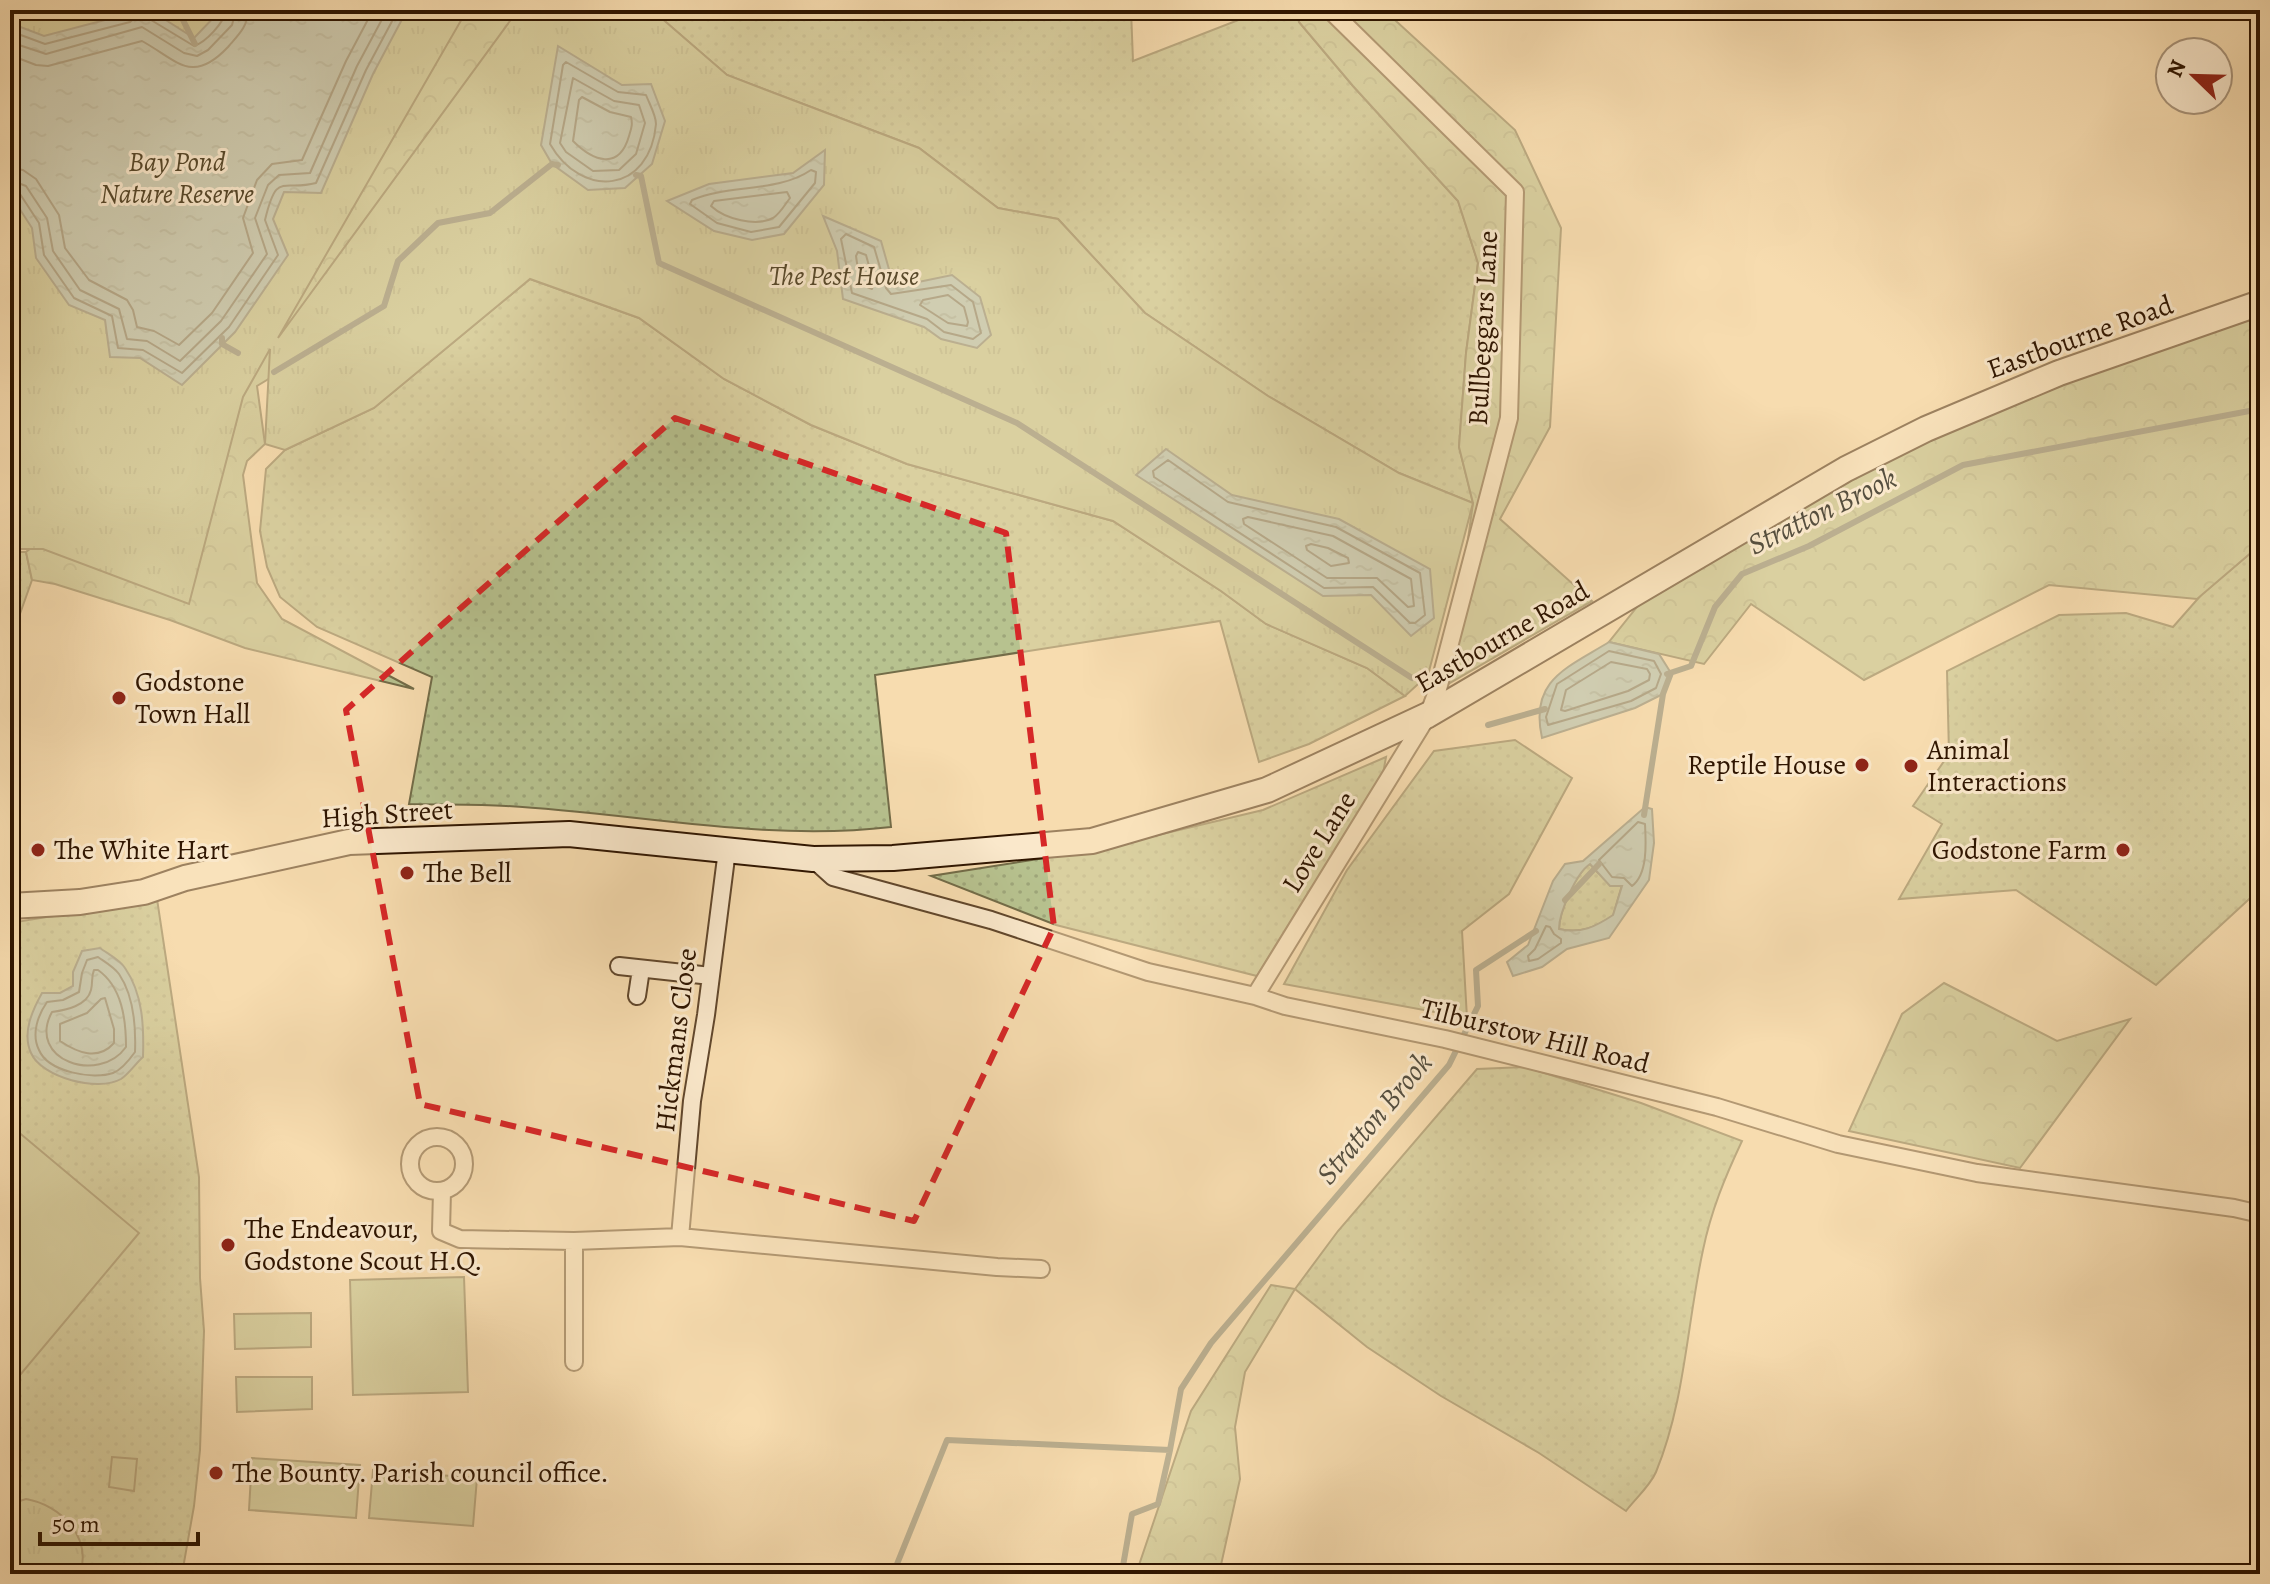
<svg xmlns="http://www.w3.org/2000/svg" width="2270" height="1584" font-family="Alegreya,serif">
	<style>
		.grass { fill: url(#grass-dots); stroke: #736c48; stroke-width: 2 }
		.forest { fill: url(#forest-crowns); stroke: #736c48; stroke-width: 2 }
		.park { fill: url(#park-tufts); stroke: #736c48; stroke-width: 2 }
		.pitch { fill: #b7c28f; stroke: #736c48; stroke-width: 2 }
		.water { fill: url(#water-ripples); stroke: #72786b; stroke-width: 2; fill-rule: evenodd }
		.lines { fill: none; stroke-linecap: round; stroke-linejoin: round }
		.shore { stroke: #67685a; stroke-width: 2 }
		.stream { stroke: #72786b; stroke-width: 6 }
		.minor-casing { stroke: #61472c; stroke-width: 20 }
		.secondary-casing { stroke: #2f1500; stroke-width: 28 }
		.minor { stroke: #fae8cb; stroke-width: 16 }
		.secondary { stroke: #fae8cb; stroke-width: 24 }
		.marked { fill: none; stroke: #d62828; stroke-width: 6; stroke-dasharray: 16 10; stroke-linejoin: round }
		.poi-dot { fill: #8f2418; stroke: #fae8cb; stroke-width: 3 }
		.labels { text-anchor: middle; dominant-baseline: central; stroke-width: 6; stroke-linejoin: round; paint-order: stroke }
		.park-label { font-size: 28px; font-style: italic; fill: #58492b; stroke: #fae8cb }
		.street-label { font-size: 28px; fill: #2f1500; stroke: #fae8cb }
		.poi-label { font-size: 28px; fill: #2f1500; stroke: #fae8cb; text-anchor: start }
		.water-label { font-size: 30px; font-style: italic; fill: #564f3f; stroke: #fae8cb }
	</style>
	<defs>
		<pattern id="grass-dots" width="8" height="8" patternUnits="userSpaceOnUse" patternTransform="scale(2)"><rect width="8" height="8" fill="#b7c28f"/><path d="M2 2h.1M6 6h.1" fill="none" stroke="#9ea67a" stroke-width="1.8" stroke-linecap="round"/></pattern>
		<pattern id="forest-crowns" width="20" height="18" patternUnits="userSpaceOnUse" patternTransform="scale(2)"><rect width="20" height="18" fill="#b7c28f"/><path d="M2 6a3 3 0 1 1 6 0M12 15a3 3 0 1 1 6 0" fill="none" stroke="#9ea67a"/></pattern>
		<pattern id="park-tufts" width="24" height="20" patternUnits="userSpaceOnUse" patternTransform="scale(2)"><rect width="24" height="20" fill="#b7c28f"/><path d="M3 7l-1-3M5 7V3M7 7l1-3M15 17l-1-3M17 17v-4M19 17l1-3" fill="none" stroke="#9ea67a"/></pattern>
		<pattern id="water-ripples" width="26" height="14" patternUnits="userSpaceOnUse" patternTransform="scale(2)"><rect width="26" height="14" fill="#9fbab3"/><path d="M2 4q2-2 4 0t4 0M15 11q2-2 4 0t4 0" fill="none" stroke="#899f98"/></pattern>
	</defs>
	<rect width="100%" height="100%" fill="#f7dcaf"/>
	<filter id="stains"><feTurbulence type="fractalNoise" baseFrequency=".0025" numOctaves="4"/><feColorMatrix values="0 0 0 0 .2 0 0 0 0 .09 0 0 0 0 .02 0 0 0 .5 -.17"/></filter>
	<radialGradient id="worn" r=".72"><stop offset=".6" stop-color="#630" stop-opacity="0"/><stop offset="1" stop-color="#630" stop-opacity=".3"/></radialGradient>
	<path class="grass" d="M652,10H1131L1133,61L1264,10H1297L1299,22L1353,86L1458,201L1478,263L1466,353L1459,447L1473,503L1399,473L1268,396L1145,313L1058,219L998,208L919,148L727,75Z
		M530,279L639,318L724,379L811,425L907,464L1113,521L1221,591L1266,624L1367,668L1405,696L1309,744L1259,762L1220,621L875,675L891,827C763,842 634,813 506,806C474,804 441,805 409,804L432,677L317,627L280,597L267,567L260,531L266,469L285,450L374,408Z
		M2260,545V889L2156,985L2016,890L1899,899L1942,824L1913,806L1949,754L1947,671L2059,615L2126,613L2173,627L2202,594Z
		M10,552H26L32,580L10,642Z
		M1515,740L1572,778L1509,894L1462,931L1467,1018L1284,984L1347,870L1434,751Z
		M1386,757L1383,774L1257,976L1056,925L931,876L1095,850L1263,810Z
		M1590,864L1598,873L1622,885L1613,916C1595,927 1581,934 1559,929C1559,912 1576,873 1590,864Z
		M157,899L199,1177L200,1278L204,1331L200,1450L194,1506L182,1574H10V923Z
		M1525,1067L1641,1103L1742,1141C1725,1177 1711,1211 1703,1250C1687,1323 1685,1402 1656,1472C1650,1486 1635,1499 1626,1511L1539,1453L1441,1396L1367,1347L1295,1289L1338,1231L1477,1069Z"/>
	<path class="forest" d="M407,10H652L426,284L257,386L265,444L247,461L243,475L257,583L282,619L414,689L245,648L170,620L55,584L32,580L26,552L57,528L10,194Z
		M1297,10H1384L1515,130L1561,228L1550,427L1500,519L1592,601L1448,684L1473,503L1459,447L1466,353L1478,263L1458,201L1353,86L1299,22Z
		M2260,303V545L2197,599L2049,585L1864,680L1751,604L1704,664L1609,642L1657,582L1846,469Z
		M1944,983L2057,1041L2130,1019L2020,1168L1849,1131L1902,1014Z
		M1271,1285L1295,1289L1245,1372L1235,1427L1240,1479L1219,1574H1136L1191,1411Z"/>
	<path class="park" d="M10,10H467L278,338L518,10H652L727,75L919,148L998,208L1058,219L1145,313L1268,396L1399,473L1473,503L1428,675L1405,696L1367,668L1266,624L1221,591L1113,521L907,464L811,425L724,379L639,318L530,279L374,408L285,450L265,444L270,349L243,397L189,604L43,549H10Z
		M26,1499C61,1505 92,1537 80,1574H10V1504Z"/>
	<path class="pitch" d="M10,1125L139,1233L10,1387Z
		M464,1277L468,1392L353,1395L350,1280Z
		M311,1313V1347L235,1349L234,1314Z
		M236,1377H312V1409L237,1412Z
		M112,1457L137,1459L134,1491L109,1487Z
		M252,1458L360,1465L356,1518L249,1510Z
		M373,1470L477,1478L473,1526L369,1518Z"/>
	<path class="water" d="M143,10H150L194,38L221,10H407L373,74L321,193L284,192L273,219L288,255L235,332L182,385L140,358L110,357L105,320L69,305L36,258L32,228L10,194V23L44,36Z
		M558,46L622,85L651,84L665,121L652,164L625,188L588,190L552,164L541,145Z
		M825,150L824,185L784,234L752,240L714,231L667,201L709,184L793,173Z
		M823,216L881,241L894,287L952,275L980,297L991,335L977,348L941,339L924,327L843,299L837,251Z
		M1166,449L1232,495L1339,519L1430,569L1434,618L1411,636L1371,595L1323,596L1136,475Z
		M1609,642L1659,654L1671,673L1663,694L1635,708L1542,738C1529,680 1567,668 1609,642Z
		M1645,807L1652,809L1654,843L1649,880L1609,938L1567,949L1542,967L1513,976L1507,962L1528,945L1553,881L1565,864L1583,861ZM1590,864L1610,886H1622L1613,915C1595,927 1581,934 1559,929C1559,913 1576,873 1590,864Z
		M100,948C108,954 120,960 125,968C143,994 144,1027 143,1057C136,1063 129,1074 121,1079C98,1092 42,1078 31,1053C22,1033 32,1011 42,993H60L73,986V972L82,951Z"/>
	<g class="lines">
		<path class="shore" d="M147,10L151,20L194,46C206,42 224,23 226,10
			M10,31L45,44L130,22L136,17L137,10
			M10,42L46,54L142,27L184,53L197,56L208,50L232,25L236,10
			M10,55L36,65L48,66L142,41C178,61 192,85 228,47C238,35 248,27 248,10
			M566,62L618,92L646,95C649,103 656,115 656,124C650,193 582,200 550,144L563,65Z
			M573,78L614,101L639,105L645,123L636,154L619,170L593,171L566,152L560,143Z
			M582,97L610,112L631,117C633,125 631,129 629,136C619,171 593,161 573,141L579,100Z
			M10,168L23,170L36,179L59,215L65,248L89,280L127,300L133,310L137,327L154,331L179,345L212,313L253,253L243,218L257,180L272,164L302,160L346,61L373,10
			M811,170L816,172L815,183L779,227L751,232L717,223L690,204L692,200C730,184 777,193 811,170Z
			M10,180L26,186L47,218L53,251L80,290L119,309L127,339L147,341L180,361L221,321L267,254L255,218L268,185L279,175L310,173L357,66L387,10
			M10,191L20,194L39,223L44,255L74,298L112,316L118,348L143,350L182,373L229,327L278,255L265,220C277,170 282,192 316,183L366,70L398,10
			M787,192L790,198C786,203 780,214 773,218C756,227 725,219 711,206L714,201Z
			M846,234L874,247L886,288L891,294L951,285L973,302L981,333L973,339L944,332L927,319L852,293L841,239Z
			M858,252L866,255L874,284L872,289L860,284L856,256Z
			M948,295L964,307L968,322L967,326L948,323L920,305L923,300Z
			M1168,460L1228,502L1336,527L1420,573L1425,615L1415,623H1410L1373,587L1324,588L1154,477L1153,471Z
			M1248,517L1333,536L1411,579L1414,606L1408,607L1377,578H1327L1244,524L1243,519Z
			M1311,544L1328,548L1348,558L1349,563L1331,566L1307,550L1306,546Z
			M1609,651L1654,661L1661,674L1656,688L1631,701L1548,725L1546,717L1557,684Z
			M1611,662L1647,669L1650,674L1649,680L1628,691L1565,711L1561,710L1566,690Z
			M1638,822L1645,824C1646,843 1648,874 1632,886L1624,878L1612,877L1599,860Z
			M1546,926L1550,927L1554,934L1561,939V943L1538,959L1529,961L1528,956L1535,949Z
			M98,957C105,962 114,967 119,974C134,996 136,1026 135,1052C130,1059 121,1070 113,1073C93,1080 48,1072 39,1050C31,1034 38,1015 47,1002L63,1000L79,992L82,973L87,960Z
			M94,970H98C122,987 126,1019 126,1047C99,1085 26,1060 52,1012C66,1010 87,1006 91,990C93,982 91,977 94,970Z
			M105,998L114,1029V1043C98,1061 78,1053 60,1041V1024L87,1013L101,999Z"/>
		<path class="stream" d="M178,10L195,44
			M636,175L641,176L659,263L1017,423L1412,678
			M222,338V344L238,353
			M274,372L384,306L398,261L438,223L490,213L552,164L558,165
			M1667,674L1691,666L1715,607L1742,574L1809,546L1963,465L2260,409
			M1488,725L1545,709
			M1644,815L1663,694L1671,673
			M1565,900L1599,864
			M893,1574L947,1440L1170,1450L1181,1389L1211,1343L1449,1065L1478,1006L1476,970L1536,931
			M1118,1574L1123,1566L1132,1514L1158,1504L1170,1450"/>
		<g class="minor-casing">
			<path id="minor" d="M813,859L833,877L991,920L1148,972L1255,996L1285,1006L1445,1039L1717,1107L1838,1144L1977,1173L2234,1208L2260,1214
				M619,966L711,976
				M637,996L641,969
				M1255,996L1428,715L1438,689L1509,418L1515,192L1330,10
				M410 1164a27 27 0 1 1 54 0a27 27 0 1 1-54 0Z
				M442,1191L441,1231L460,1239L574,1241L680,1237L997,1267L1041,1269
				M680,1237L692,1101L706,1015L727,850
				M574,1362V1241"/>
		</g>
		<g class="secondary-casing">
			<path id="secondary" d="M10,906L80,902L144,892L185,878L349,842L569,834L813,859L893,858L1092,841L1267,790L1428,715L1846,469L1926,429L2059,373L2260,303"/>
		</g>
		<use href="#minor" class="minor"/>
		<use href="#secondary" class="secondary"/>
	</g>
	<path d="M0 0H2270V1584H0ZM675,418L1006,533L1054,927L914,1221L420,1104L346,710Z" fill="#f7dcaf" fill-opacity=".55" fill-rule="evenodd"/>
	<path class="marked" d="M675,418L1006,533L1054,927L914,1221L420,1104L346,710Z"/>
	<g class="poi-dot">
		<circle cx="119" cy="698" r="8"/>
		<circle cx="1862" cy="765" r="8"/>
		<circle cx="1911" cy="766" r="8"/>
		<circle cx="38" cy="850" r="8"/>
		<circle cx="2123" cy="850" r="8"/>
		<circle cx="407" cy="873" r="8"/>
		<circle cx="228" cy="1245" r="8"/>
		<circle cx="216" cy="1473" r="8"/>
	</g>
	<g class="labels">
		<g class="park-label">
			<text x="177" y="162">Bay Pond<tspan x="177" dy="32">Nature Reserve</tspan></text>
			<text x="844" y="276">The Pest House</text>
		</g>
		<g class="street-label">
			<text transform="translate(1483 328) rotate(-87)">Bullbeggars Lane</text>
			<text transform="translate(2080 337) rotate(-20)">Eastbourne Road</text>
			<text transform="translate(1502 637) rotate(-30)">Eastbourne Road</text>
			<text transform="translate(387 814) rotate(-4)">High Street</text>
			<text transform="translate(1319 842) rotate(-58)">Love Lane</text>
			<text transform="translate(1535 1036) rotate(14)">Tilburstow Hill Road</text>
			<text transform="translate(676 1040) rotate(-83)">Hickmans Close</text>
		</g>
		<g class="poi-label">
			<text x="135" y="682">Godstone<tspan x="135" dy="32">Town Hall</tspan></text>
			<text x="1927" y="750">Animal<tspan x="1927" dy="32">Interactions</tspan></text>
			<text x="1846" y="765" text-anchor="end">Reptile House</text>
			<text x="54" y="850">The White Hart</text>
			<text x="2107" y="850" text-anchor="end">Godstone Farm</text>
			<text x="423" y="873">The Bell</text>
			<text x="244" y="1229">The Endeavour,<tspan x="244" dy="32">Godstone Scout H.Q.</tspan></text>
			<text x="232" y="1473">The Bounty. Parish council office.</text>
		</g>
		<g class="water-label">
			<text transform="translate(1822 511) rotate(-26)">Stratton Brook</text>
			<text transform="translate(1374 1118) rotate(-50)">Stratton Brook</text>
		</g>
	</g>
	<rect width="2270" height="1584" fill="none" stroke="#f7dcaf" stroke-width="40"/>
	<rect x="12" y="12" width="2246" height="1560" fill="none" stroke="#2f1500" stroke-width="4"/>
	<rect x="20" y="20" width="2230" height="1544" fill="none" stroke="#2f1500" stroke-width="2"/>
	<g transform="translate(2194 76) rotate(293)"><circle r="38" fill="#fae8cb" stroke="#a9947a" stroke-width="2"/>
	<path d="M0-6L14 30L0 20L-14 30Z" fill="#8f2418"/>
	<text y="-12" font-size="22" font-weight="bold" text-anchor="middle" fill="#2f1500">N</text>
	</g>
	<path d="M40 1532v12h158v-12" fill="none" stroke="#2f1500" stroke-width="4"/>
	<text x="52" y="1532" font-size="24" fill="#2f1500" stroke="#fae8cb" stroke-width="6" paint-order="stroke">50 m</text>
	<rect width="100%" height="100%" filter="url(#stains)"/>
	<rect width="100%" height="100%" fill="url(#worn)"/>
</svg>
